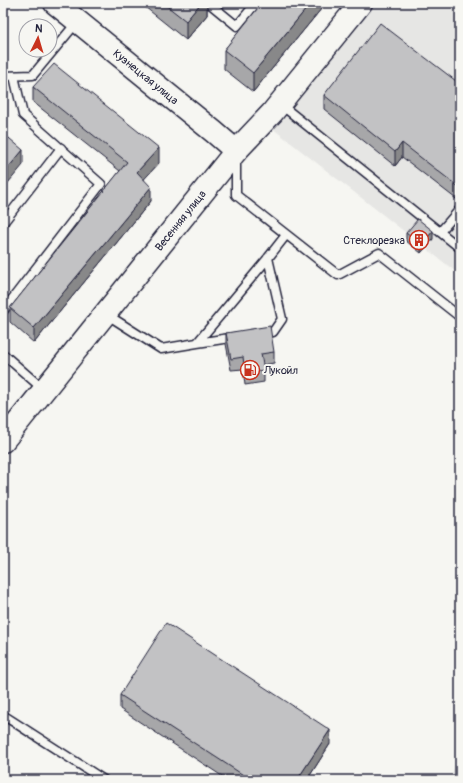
<svg xmlns="http://www.w3.org/2000/svg" width="463" height="783" font-family="Pangolin,sans-serif">
	<style>
		.built { fill: #e6e6e4 }
		.lines { fill: none; stroke-linecap: round; stroke-linejoin: round }
		.lane-casing { stroke: #22223b; stroke-width: 11 }
		.secondary-casing { stroke: #22223b; stroke-width: 25 }
		.lane { stroke: #f6f6f2; stroke-width: 8 }
		.secondary { stroke: #f6f6f2; stroke-width: 22 }
		.wall { fill: #a7a7a9; stroke: #22223b }
		.shaded-wall { fill: #888889; stroke: #22223b }
		.building { fill: #c2c2c4; stroke: #22223b }
		.labels { text-anchor: middle; dominant-baseline: central; stroke-width: 4; stroke-linejoin: round; paint-order: stroke }
		.street-label { font-size: 11px; fill: #22223b; stroke: #f6f6f2 }
		.poi-label { font-size: 11px; fill: #22223b; stroke: #f6f6f2; text-anchor: end }
	</style>
	<rect width="100%" height="100%" fill="#f6f6f2"/>
	<filter id="ink" filterUnits="userSpaceOnUse"><feTurbulence type="fractalNoise" baseFrequency=".025" numOctaves="2"/><feDisplacementMap in="SourceGraphic" scale="8" xChannelSelector="R" yChannelSelector="G"/><feConvolveMatrix kernelMatrix="1 2 1 2 8 2 1 2 1" color-interpolation-filters="sRGB"/></filter>
	<g filter="url(#ink)">
		<path class="built" d="M376,3H460V275L272,128Z
			M460,750V780H450Z"/>
		<g class="lines">
			<g class="lane-casing">
				<path id="lane" d="M209,3L237,26L256,3
					M3,76L33,75L77,22
					M280,104L460,248
					M236,159V195L338,275L379,253L460,317
					M3,223L61,148
					M440,232L460,209
					M3,311L101,184L23,115L14,76
					M106,314L161,349L197,343L268,258L286,235
					M261,334L273,332L282,319L268,258
					M197,343L236,337
					M3,354L43,389
					M3,715L104,780"/>
			</g>
			<g class="secondary-casing">
				<g id="secondary">
					<path id="s1" d="M55,3L214,132L236,151"/>
					<path id="s2" d="M3,441L236,151L272,113L361,3"/>
				</g>
			</g>
			<use href="#lane" class="lane"/>
			<use href="#secondary" class="secondary"/>
		</g>
		<path class="wall" d="M140,3H207V15L186,40Z
			M262,3H326L253,92L224,69V50Z
			M460,84V202L402,157L395,166L324,109V95Z
			M33,87L159,163L144,179L151,201L34,343L10,322V308L120,171L33,102Z
			M460,214V236L456,233V219Z
			M406,233L433,239L421,253L406,241Z
			M226,333L274,352V363L263,365L264,370V382L245,385L243,369L231,370L226,344Z
			M120,695L330,744L307,780H228L120,709Z"/>
		<path class="shaded-wall" d="M201,3H207V15L186,40V21Z
			M311,3H326L253,92V73Z
			M402,143V157L395,166V152Z
			M159,148V163L137,187V172Z
			M23,150V165L3,189V174Z
			M151,187V201L34,343V328Z
			M433,231V239L421,253V245Z
			M330,730V744L307,780H297Z"/>
		<path class="building" d="M163,3H201L186,21Z
			M262,3H311L253,73L224,50Z
			M380,23L460,84V188L402,143L395,152L324,95Z
			M54,64L159,148L137,172L151,187L34,328L10,308L127,162L33,87Z
			M3,133L23,150L3,174Z
			M460,214V222L456,219Z
			M418,219L433,231L421,245L406,233Z
			M270,326L274,352L261,354L264,370L245,373L243,357L231,359L226,333Z
			M166,623L330,730L297,780H251L120,695Z"/>
	</g>
	<defs>
		<g id="building-ring" transform="scale(1)"><circle r="9.5" fill="#f6f6f2" stroke="#c8321e" stroke-width="1.5"/><path d="M-4-6H4V6H1V3H-1V6H-4ZM-2.5-4.3h1.7v1.8h-1.7ZM.8-4.3h1.7v1.8H.8ZM-2.5-1h1.7V.8h-1.7ZM.8-1h1.7V.8H.8Z" fill="#c8321e"/></g>
		<g id="fuel-ring" transform="scale(1)"><circle r="9.5" fill="#f6f6f2" stroke="#c8321e" stroke-width="1.5"/><path d="M-5.5-6h7V0h2V4h1.3V-2.5L3-4.5l.8-.8L6-3V5H2.5V1h-1V6h-7ZM-4.2-4.7v3.2H.2V-4.7Z" fill="#c8321e"/></g>
	</defs>
	<g fill-rule="evenodd">
		<use href="#building-ring" x="419" y="240"/>
		<use href="#fuel-ring" x="250" y="370"/>
	</g>
	<g class="labels">
		<g class="street-label">
			<text stroke="none"><textPath href="#s1" startOffset="117">Кузнецкая улица</textPath></text>
			<text stroke="none"><textPath href="#s2" startOffset="283">Весенняя улица</textPath></text>
		</g>
		<g class="poi-label">
			<text x="405" y="240">Стеклорезка</text>
			<text x="264" y="370" text-anchor="start">Лукойл</text>
		</g>
	</g>
	<rect width="463" height="783" fill="none" stroke="#f6f6f2" stroke-width="16"/>
	<rect x="8" y="8" width="447" height="767" fill="none" stroke="#22223b" stroke-width="1.5" filter="url(#ink)"/>
	<g transform="translate(38 38) rotate(5)"><circle r="19" fill="#f6f6f2" stroke="#a1a1a9"/>
	<path d="M0-3L7 15L0 10L-7 15Z" fill="#c8321e"/>
	<text y="-6" font-size="11" font-weight="bold" text-anchor="middle" fill="#22223b">N</text>
	</g>
</svg>
